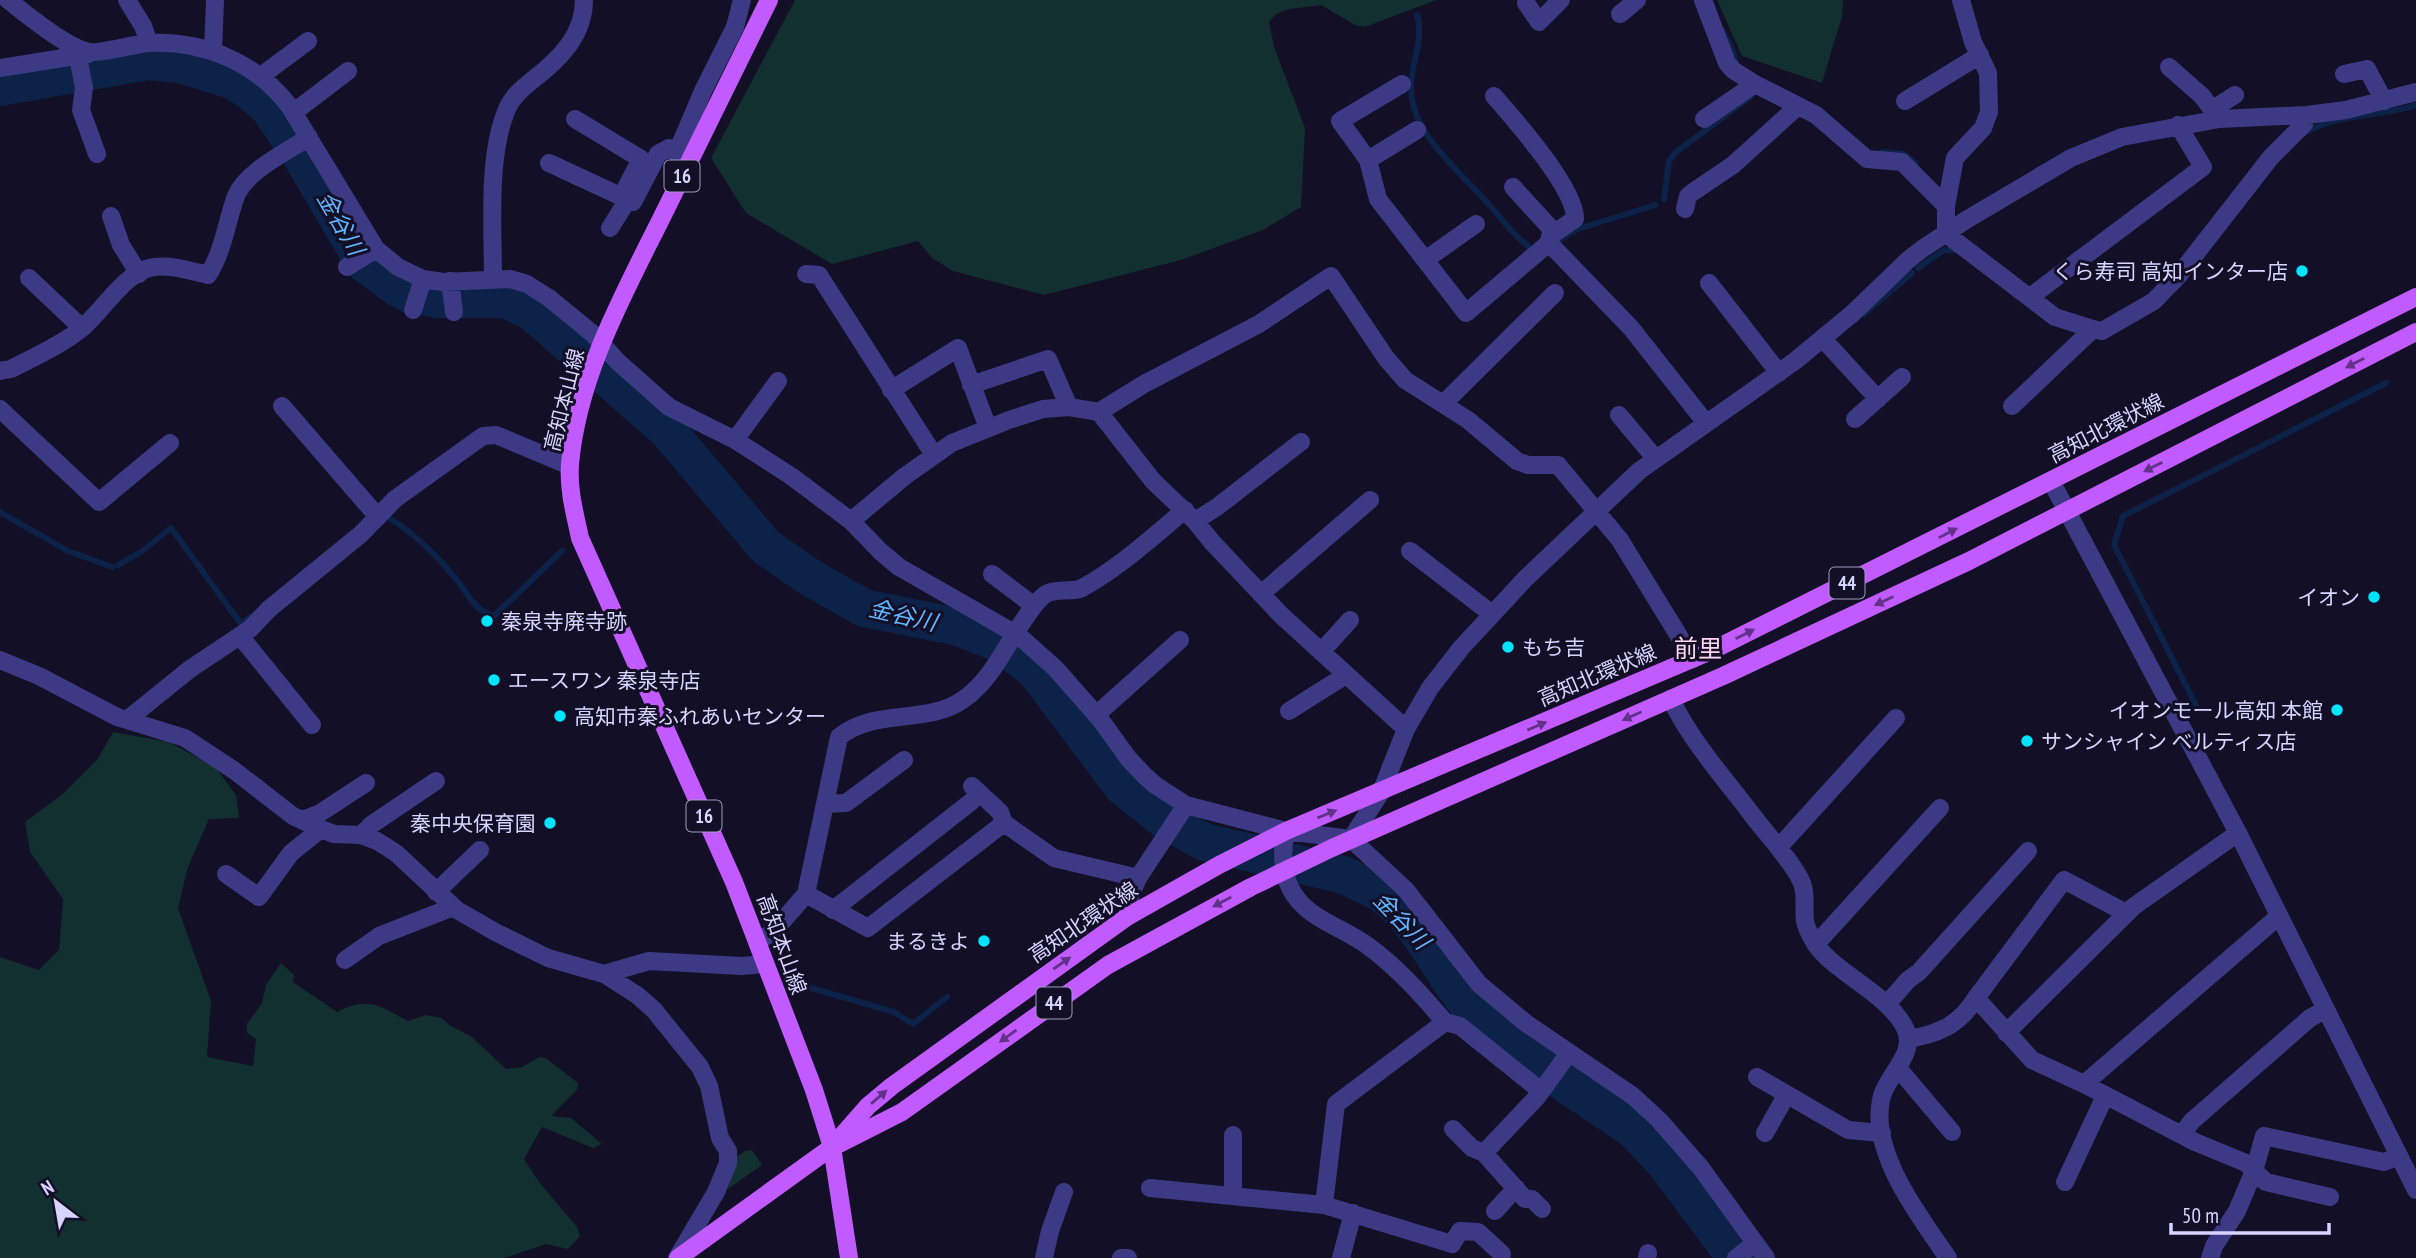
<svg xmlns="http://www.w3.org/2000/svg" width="2416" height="1258" font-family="'PT Sans Narrow','Noto Sans JP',sans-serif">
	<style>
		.green { fill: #12302f }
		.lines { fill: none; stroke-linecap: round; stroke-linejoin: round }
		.stream { stroke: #0c2248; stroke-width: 6 }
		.river { stroke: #0c2248; stroke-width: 38 }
		.minor { stroke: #3d3a85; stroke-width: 18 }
		.tertiary { stroke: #3d3a85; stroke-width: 18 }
		.primary { stroke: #c25bff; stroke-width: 18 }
		.oneway { fill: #623188 }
		.poi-dot { fill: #00e5ff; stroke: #130f26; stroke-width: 2.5 }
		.labels { text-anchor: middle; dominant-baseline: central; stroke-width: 6; stroke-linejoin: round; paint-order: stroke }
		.shield { fill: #130f26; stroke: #9e99be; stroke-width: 2 }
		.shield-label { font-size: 19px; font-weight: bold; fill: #d9d4ff }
		.poi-label { font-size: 21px; fill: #d9d4ff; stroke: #130f26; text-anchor: end }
		.street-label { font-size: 21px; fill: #d9d4ff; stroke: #130f26 }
		.water-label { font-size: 23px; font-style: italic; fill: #62b6ff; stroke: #130f26 }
		.quarter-label { font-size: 24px; fill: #ffd6f0; stroke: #130f26 }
	</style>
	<rect width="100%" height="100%" fill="#130f26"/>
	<path class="green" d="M795,0H1436L1365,27L1355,25L1321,5L1289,9L1276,14L1269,22L1274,47L1305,128L1301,207L1263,230L1181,260L1044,295L953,271L932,258L918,241L832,264L746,213L711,158Z
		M1717,0H1843L1842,16L1822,83L1742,56Z
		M113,732L169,742L216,768L236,795L239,818L209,819L188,867L178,908L211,1001L207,1057L253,1066L256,1039L247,1033V1024L262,1003L266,985L281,963L294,975L293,982L337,1012C369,996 379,1006 408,1021L426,1015L442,1018L449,1025L472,1037L506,1069L522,1067L540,1057L547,1059L578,1083L577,1090L551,1116L571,1118L602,1144L593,1148L542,1127L524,1159L539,1182L577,1227L580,1236L568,1249L546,1244L504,1258H0V957L39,970L59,950L63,899L30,852L25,822L64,793L97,760Z
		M752,1150L762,1165L728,1189L735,1158L745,1151Z"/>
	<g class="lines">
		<path class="stream" d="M1417,15C1425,39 1410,64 1411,89C1412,133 1457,169 1484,199C1498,214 1511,233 1528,246
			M1723,31L1732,49L1736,63
			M2305,133C2337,113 2380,117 2416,105
			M1883,152L1904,154L1916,164
			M1664,199L1669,161L1675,153L1750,97
			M1558,241L1578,229L1655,205
			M1918,268L1944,250H1956
			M499,285L505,299
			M1864,314L1912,273
			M0,512L68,551L112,567
			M387,517C414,532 437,556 456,579C469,594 474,611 494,616L562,551
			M118,565L141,552L171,528L241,624L251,616
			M2198,709L2114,545L2123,516L2386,383
			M804,986L894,1012L913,1024L947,997"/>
		<path class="river" d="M0,87L148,61L180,64L232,80L250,91L269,108L299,152L364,263L399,289L410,294L438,299H505L531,311L667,430L766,547L811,578L864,608L958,627L999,643L1035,670L1123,787L1162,818L1204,842L1344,875L1381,893L1402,911L1422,937L1456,989L1478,1017L1518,1052L1633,1129L1665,1163L1736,1258"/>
		<path class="minor" d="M8,0C26,14 68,49 90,52C99,54 135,44 148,43C204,40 257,63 290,107L376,249L398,267L423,279L443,282L510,279L527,284L549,298L593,334L617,361L669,407L735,440L791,476L851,521L880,551L899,567L1019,636L1055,668L1100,719L1128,758L1144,775L1155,785L1186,805L1286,831L1351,839L1406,890L1479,984L1527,1024L1633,1096L1659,1120L1701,1168L1766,1258
			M127,0L143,26L149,43
			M1703,0L1727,63L1733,70L1755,84L1816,115L1867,159L1902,162L1946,206V233L1954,240L2055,317L2093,329L2012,406
			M1526,3L1539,22L1561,0
			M1620,14L1637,0
			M213,52L215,0
			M78,57L84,88L81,110L97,154
			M2169,67L2202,96L2219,119
			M0,68L88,54
			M2344,74L2367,69L2384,101
			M261,76L308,41
			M1402,84L1340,121L1368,160L1378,199L1466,313L1549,243L1631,328L1706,423
			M1494,96C1515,120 1576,189 1575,219L1550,236L1549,243
			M1905,101L1980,55
			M2213,109L2235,95
			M294,112L348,71
			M575,119L641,159L626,188L627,199L622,209L610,228
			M1704,119L1755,84
			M677,152L703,91L735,27L742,0
			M1368,160L1417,130
			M549,163L633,202L658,154L669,148L688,161
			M1513,187L1554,232
			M1946,206L1955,158L1983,128L1989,112L1988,73L1973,42L1961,0
			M1685,209L1688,196L1693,192L1733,165L1798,106
			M111,216L121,245L139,274
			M1425,260L1476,224
			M347,267L376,249
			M806,274L819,275L934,455
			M29,278L82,328
			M493,279C493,229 487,155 507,109C513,95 524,87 535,78C561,58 584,34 584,0
			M450,281L454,312
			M1709,283L1779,373
			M2030,297L2203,167L2178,125
			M413,310L423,279
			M2093,329L2102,331L2154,301L2179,275L2271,157L2304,124L2307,115
			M1823,339L1878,399
			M0,371L11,369C34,357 61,345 81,329C101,313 123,275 149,268C167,263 191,271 208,275C224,250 226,223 236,196C246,171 287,152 309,137
			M971,385L1048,359L1069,407
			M891,390L958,348L988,428
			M1444,403L1555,293
			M282,406L378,517
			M0,409L99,502L170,443
			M1099,412L1144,384L1259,324L1331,276L1386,358L1405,380L1468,420L1517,461L1528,465H1558L1620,540L1693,659
			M1619,415L1655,458
			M1855,419L1902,377
			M735,440L778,381
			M851,521L905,476L952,443L1009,420L1043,409L1069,407L1099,412L1153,481L1195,521L1212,542L1281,615L1406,729
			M1195,521L1217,507L1301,442
			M1410,551L1492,614
			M992,574L1034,606
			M1261,594L1370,500
			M240,636L312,725
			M1321,652L1350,620
			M0,660L39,676L117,717L185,738L235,771L293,816L321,829L334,834L361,835L377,841L396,853L457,910L497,933L548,958L604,974L649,961L742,966L764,964
			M1670,699C1677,710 1682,721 1689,731C1708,761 1732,788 1753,816C1768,836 1785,853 1798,875C1808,891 1803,903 1805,921C1806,929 1812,938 1816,945C1837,974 1888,994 1905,1028C1918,1054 1885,1076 1881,1100C1870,1153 1920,1217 1948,1258
			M1289,711L1346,675
			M1096,715L1180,640
			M128,719L190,669L250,629L269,609L361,534L395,499L483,436L496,435L570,466
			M972,786L1000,812L1004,823
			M826,804L846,803L904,760
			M303,820L320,813L366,783
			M1286,831C1279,863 1284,893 1312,913C1330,926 1351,933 1368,946C1398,968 1421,994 1445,1022L1336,1104L1324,1205
			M361,835L371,825L436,781
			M1351,839L1381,792L1406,729L1430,688L1461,648L1525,579L1639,471L1795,361L1853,313L1908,260L1922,249L1966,220L2071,158L2122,137L2219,119L2307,115L2346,110L2416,92
			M1779,847L1896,718
			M226,874L259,897L291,853L321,829
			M436,892L480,850
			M806,894L868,928L1004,823L1054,858L1138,878
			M833,910L972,801
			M1127,917L1131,894L1138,878L1186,805
			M757,942L773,932L806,894L839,737C875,707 927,726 964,699C994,678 1007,642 1028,614C1033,607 1039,598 1046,594C1056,588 1071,593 1082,588C1119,568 1152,537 1185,510
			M1816,944L1940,808
			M345,960L379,936L453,907
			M604,974L637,995L654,1010L700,1067L709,1086L720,1138L728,1151V1163L716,1192L677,1258
			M1976,998L2064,880L2126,913
			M1887,1004L1908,980L1919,972L2028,851
			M1445,1022L1460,1026L1541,1091
			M2006,1033L2133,907L2238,833
			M1908,1039C1939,1034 1959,1025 1976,998L2032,1060L2084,1084L2195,1142L2246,1163L2254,1171L2264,1136L2384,1162L2399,1156
			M1898,1068L1952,1132
			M1757,1077L1848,1130L1882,1133
			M2084,1084L2279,916
			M1453,1129L1472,1148L1484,1153
			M1765,1133L1786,1096
			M2182,1134L2192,1121L2310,1018L2325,1010
			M1233,1135V1195
			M2065,1182L2105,1096
			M1150,1188L1324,1205L1452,1244L1460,1231L1478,1232L1502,1254
			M1542,1209L1532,1199H1525L1484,1153L1537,1097L1569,1053
			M1495,1211L1516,1188
			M1044,1258L1050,1231L1064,1192
			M1121,1258H1128
			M1341,1258L1353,1213
			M1647,1258L1648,1253
			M1736,1258L1754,1244
			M2210,1258L2214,1246L2237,1211L2254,1171L2266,1182L2330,1197"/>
		<path class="tertiary" d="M2051,481L2238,833L2416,1190"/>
		<path class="primary" d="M769,0C734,70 700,141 665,211C626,290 578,374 570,464C568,490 575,514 580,538L734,882L814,1090L832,1147L849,1258
			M839,1144L902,1112L1108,965L1251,887L1332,848L1723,676L1969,561L2416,332
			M678,1258L832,1147L868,1106L892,1086L1127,917L1219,865L1286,831L1711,651L2416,297"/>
	</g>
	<defs><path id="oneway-solid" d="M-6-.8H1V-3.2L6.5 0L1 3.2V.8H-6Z" transform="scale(1.75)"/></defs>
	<g class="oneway">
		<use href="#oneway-solid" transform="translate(2355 363) rotate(153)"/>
		<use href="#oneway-solid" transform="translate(2153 467) rotate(153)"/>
		<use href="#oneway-solid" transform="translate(1948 533) rotate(-27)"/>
		<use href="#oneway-solid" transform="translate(1884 601) rotate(155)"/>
		<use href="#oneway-solid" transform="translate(1745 634) rotate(-27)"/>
		<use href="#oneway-solid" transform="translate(1632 716) rotate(156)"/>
		<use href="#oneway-solid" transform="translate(1537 726) rotate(-23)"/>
		<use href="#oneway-solid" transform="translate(1327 814) rotate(-22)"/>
		<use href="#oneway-solid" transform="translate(1222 902) rotate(152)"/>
		<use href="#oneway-solid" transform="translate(1062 963) rotate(-35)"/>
		<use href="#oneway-solid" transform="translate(1008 1036) rotate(144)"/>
		<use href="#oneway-solid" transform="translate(879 1097) rotate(-41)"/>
	</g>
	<g class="poi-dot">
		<circle cx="2302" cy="271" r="7"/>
		<circle cx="2374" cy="597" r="7"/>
		<circle cx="487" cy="621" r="7"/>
		<circle cx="1508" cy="647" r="7"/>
		<circle cx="494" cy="680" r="7"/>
		<circle cx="2337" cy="710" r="7"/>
		<circle cx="560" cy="716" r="7"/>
		<circle cx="2027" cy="741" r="7"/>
		<circle cx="550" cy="823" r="7"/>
		<circle cx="984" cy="941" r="7"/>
	</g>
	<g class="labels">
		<g class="shield">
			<rect x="664.5" y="160.5" width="35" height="31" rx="5"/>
			<rect x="1829.5" y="567.5" width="35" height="31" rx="5"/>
			<rect x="686.5" y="800.5" width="35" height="31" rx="5"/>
			<rect x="1036.5" y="987.5" width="35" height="31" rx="5"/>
		</g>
		<g class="shield-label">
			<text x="682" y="176">16</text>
			<text x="1847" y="583">44</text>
			<text x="704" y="816">16</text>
			<text x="1054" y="1003">44</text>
		</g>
		<g class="poi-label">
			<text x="2288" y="271">くら寿司 高知インター店</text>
			<text x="2360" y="597">イオン</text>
			<text x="501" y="621" text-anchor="start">秦泉寺廃寺跡</text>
			<text x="1522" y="647" text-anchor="start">もち吉</text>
			<text x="508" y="680" text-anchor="start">エースワン 秦泉寺店</text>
			<text x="2323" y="710">イオンモール高知 本館</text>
			<text x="574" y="716" text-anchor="start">高知市秦ふれあいセンター</text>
			<text x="2041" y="741" text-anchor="start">サンシャイン ベルティス店</text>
			<text x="536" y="823">秦中央保育園</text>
			<text x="970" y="941">まるきよ</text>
		</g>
		<g class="street-label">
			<text transform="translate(564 400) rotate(-76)">高知本山線</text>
			<text transform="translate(2106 428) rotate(-27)">高知北環状線</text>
			<text transform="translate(1597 675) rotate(-23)">高知北環状線</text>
			<text transform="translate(1083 922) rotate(-34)">高知北環状線</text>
			<text transform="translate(782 944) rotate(70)">高知本山線</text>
		</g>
		<g class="water-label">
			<text transform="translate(341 223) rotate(60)">金谷川</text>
			<text transform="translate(903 615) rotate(13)">金谷川</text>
			<text transform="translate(1402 920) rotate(46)">金谷川</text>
		</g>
		<g class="quarter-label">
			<text x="1698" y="648">前里</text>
		</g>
	</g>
	<g transform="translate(56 1202) rotate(329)" stroke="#130f26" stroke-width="5" paint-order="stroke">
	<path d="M0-5L12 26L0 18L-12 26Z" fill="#d9d4ff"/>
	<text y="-10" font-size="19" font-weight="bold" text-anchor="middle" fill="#d9d4ff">N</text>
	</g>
	<path d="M2171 1223v10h158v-10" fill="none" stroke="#d9d4ff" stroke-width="3.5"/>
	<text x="2182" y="1223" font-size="21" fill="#d9d4ff" stroke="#130f26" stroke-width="5" paint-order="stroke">50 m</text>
</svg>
